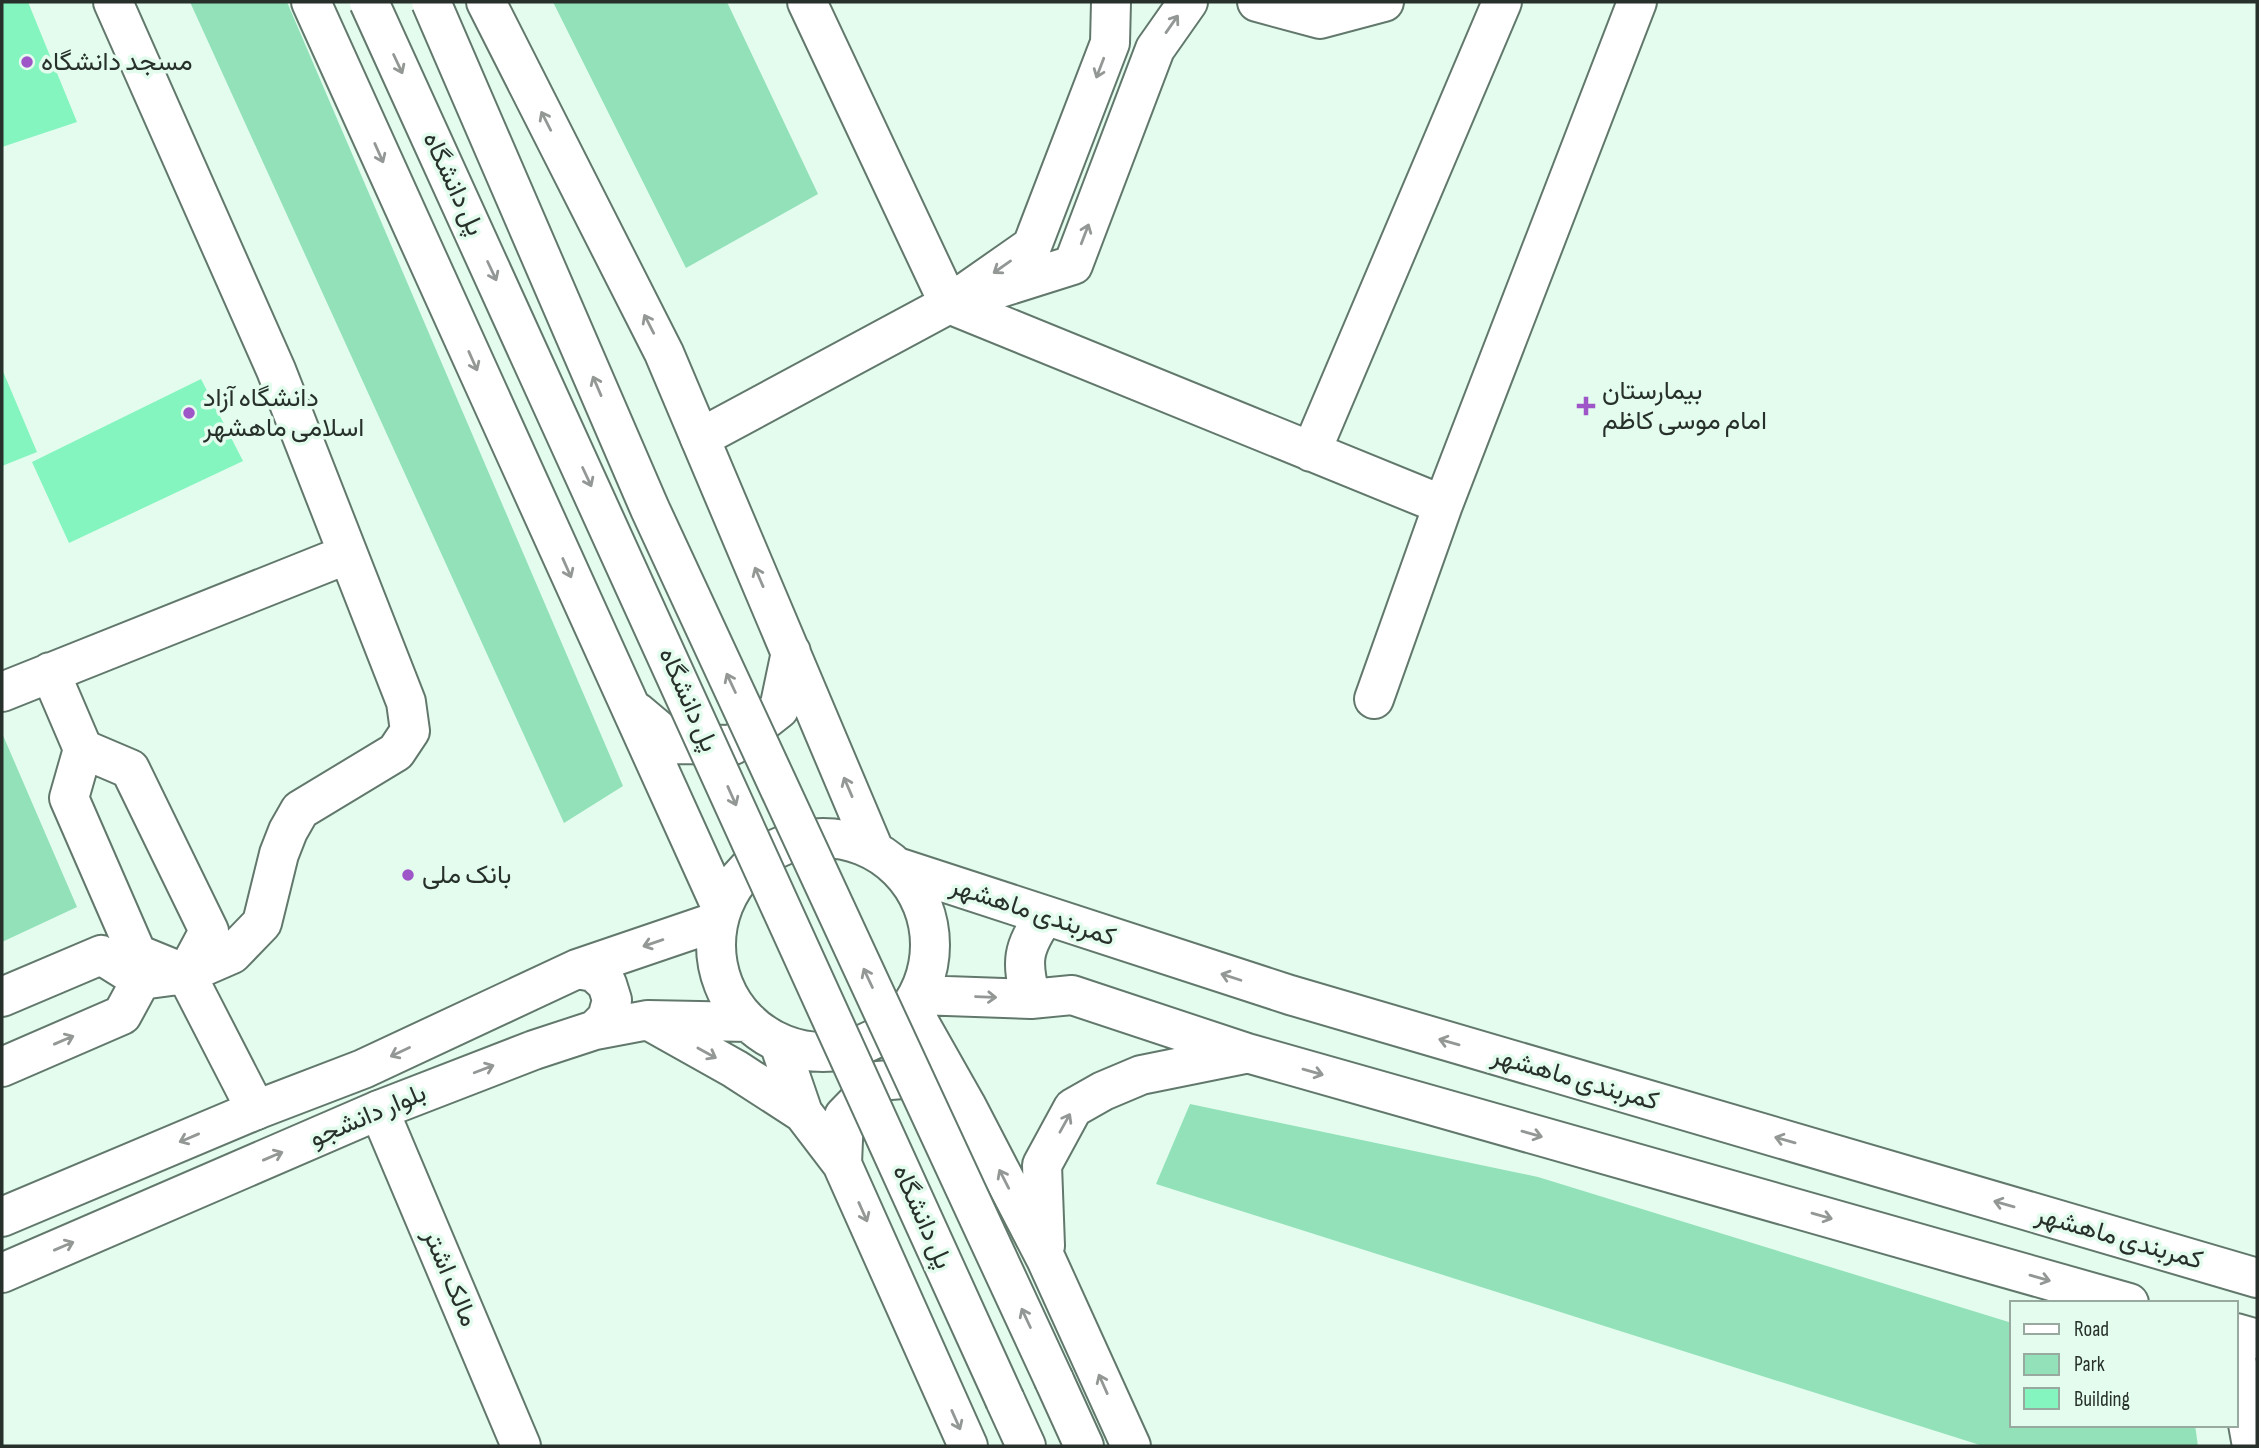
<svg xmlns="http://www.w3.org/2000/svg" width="2259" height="1448" font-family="'Sofia Sans Condensed',Vazirmatn,sans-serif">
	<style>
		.green { fill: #92e1b9 }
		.building { fill: #84f5bf }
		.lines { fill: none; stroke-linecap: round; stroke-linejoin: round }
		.minor-casing { stroke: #62786c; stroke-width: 42 }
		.major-casing { stroke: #62786c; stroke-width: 42 }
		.minor { stroke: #fff; stroke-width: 38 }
		.major { stroke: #fff; stroke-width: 38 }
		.major-bridge-casing { stroke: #62786c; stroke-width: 42; stroke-linecap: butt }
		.major-bridge { stroke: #fff; stroke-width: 38 }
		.oneway { stroke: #939895 }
		.poi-dot { fill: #9d55c8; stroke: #e3fcee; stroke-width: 2.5 }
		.labels { text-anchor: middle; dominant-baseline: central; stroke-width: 7; stroke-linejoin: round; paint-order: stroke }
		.poi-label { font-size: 26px; fill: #27302b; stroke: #e3fcee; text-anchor: start }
		.street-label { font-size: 26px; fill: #27302b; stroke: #e3fcee }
	</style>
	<rect width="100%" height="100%" fill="#e3fcee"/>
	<path class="green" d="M190,2H287L623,786L564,823Z
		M553,2H727L818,194L686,268Z
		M2,733L77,907L2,942Z
		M1190,1104L1538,1177L2012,1323V1425H2195L2198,1446H1983L1156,1184Z"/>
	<path class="building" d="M2,2H28L77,122L2,147Z
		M2,369L37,452L2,466Z
		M201,379L243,461L69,543L32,462Z"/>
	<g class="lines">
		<g class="minor-casing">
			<path id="minor" d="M113,2L276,370L406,702L410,731L396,752L300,810L288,831L279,854L262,923L232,954L186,974L141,980
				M807,2L949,304
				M1111,2L1110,43L1032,246L949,304L1073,265L1155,49L1188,2
				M1257,2L1320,19L1384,2
				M700,438L949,304L1443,505L1374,699
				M1311,452L1502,2
				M1443,505L1637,2
				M50,672L83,749
				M2,692L348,554
				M83,749L130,769L209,931L186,974L137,954L69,798Z
				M186,974L256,1110
				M2,997L101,955L141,980L122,1015L2,1067
				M379,1110L521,1446
				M2236,1358L2252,1446"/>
		</g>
		<g class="major-casing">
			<path id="major" d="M311,2L722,909
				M486,2L664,353L874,850
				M637,712L675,744L733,745L779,709L791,652
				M716 945a107 107 0 1 1 214 0a107 107 0 1 1-214 0Z
				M897,867L1290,995L2257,1278
				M577,969L594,972L607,984L612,1000L607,1018L595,1030
				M918,995L1031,999L1072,995L1247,1053L2129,1303
				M1031,999C1021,961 1022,949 1045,916
				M911,1008L966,1105L1046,1259L1131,1446
				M653,1023L735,1069L803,1113
				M779,1043L803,1113L842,1164L968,1446
				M842,1164L844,1116L878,1081L927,1077L942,1088
				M2,1217L256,1110L363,1069L577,969L718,921
				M1045,1246L1042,1165L1073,1108L1103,1091L1141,1075L1245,1054
				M2,1273L379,1110L534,1050L595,1030L648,1020L749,1022
				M2236,1333L2257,1339
				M1054,1380L1084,1446
				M1005,1400L1026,1446"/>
		</g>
		<use href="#minor" class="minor"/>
		<use href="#major" class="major"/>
		<g class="major-bridge-casing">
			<path id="major-bridge" d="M369,2L1005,1400
				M431,2L650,509L1054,1380"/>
		</g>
		<use href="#major-bridge" class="major-bridge"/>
	</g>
	<defs><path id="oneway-shaft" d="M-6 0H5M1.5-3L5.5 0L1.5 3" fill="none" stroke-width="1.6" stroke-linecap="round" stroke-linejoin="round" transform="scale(1.75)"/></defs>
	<g class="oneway">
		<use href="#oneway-shaft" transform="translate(1172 24) rotate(-55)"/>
		<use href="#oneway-shaft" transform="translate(398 64) rotate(65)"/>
		<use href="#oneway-shaft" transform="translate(1100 68) rotate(111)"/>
		<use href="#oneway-shaft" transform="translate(546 121) rotate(-117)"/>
		<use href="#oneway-shaft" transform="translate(379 153) rotate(66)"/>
		<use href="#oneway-shaft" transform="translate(1085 234) rotate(-69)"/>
		<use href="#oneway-shaft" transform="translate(1002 267) rotate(145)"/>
		<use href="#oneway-shaft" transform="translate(492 271) rotate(65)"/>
		<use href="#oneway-shaft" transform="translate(649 324) rotate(-117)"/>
		<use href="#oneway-shaft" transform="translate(473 361) rotate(66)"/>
		<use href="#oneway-shaft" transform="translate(597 386) rotate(-113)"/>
		<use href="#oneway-shaft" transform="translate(587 477) rotate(65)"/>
		<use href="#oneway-shaft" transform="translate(567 568) rotate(66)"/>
		<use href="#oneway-shaft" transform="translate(759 577) rotate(-113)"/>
		<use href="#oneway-shaft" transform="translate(731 683) rotate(-115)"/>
		<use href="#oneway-shaft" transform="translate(848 787) rotate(-113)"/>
		<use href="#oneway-shaft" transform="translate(732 796) rotate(66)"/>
		<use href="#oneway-shaft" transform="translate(653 943) rotate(161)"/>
		<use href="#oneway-shaft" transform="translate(1231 977) rotate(-162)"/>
		<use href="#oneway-shaft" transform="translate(868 978) rotate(-115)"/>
		<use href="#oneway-shaft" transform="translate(986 997) rotate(2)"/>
		<use href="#oneway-shaft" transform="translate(64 1040) rotate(-23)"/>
		<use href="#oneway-shaft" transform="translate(1449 1042) rotate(-164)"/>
		<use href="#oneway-shaft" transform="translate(400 1052) rotate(155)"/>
		<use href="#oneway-shaft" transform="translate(707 1053) rotate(29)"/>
		<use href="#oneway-shaft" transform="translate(484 1069) rotate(-21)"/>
		<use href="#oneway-shaft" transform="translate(1313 1072) rotate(16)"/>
		<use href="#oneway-shaft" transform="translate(1065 1123) rotate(-61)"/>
		<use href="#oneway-shaft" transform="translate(1532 1134) rotate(16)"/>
		<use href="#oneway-shaft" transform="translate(189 1138) rotate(157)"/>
		<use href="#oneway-shaft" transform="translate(1785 1140) rotate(-164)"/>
		<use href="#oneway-shaft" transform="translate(273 1156) rotate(-23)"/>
		<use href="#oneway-shaft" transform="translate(1004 1179) rotate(-117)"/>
		<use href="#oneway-shaft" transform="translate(2004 1204) rotate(-164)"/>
		<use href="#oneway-shaft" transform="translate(863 1212) rotate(66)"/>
		<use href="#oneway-shaft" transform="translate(1822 1216) rotate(16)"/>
		<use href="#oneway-shaft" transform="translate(64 1246) rotate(-23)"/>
		<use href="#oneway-shaft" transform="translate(2040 1278) rotate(16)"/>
		<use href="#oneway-shaft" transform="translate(1026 1318) rotate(-115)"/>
		<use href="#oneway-shaft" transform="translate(1103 1384) rotate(-114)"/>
		<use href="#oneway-shaft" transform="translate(956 1420) rotate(66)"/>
	</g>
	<g class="poi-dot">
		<circle cx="27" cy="62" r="7"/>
		<path d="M1582.5 395.5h7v7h7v7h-7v7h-7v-7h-7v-7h7z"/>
		<circle cx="189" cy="413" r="7"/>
		<circle cx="408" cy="875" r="7"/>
	</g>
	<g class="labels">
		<g class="poi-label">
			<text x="41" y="62">مسجد دانشگاه</text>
			<text x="1602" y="391">بیمارستان<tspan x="1602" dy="30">امام موسی کاظم</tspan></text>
			<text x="203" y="398">دانشگاه آزاد<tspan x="203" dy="30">اسلامی ماهشهر</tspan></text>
			<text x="422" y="875">بانک ملی</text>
		</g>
		<g class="street-label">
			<text transform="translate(453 184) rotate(65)">پل دانشگاه</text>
			<text transform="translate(688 700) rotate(66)">پل دانشگاه</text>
			<text transform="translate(1033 912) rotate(18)">کمربندی ماهشهر</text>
			<text transform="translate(1575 1079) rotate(16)">کمربندی ماهشهر</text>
			<text transform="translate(368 1116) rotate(-23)">بلوار دانشجو</text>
			<text transform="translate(922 1217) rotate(66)">پل دانشگاه</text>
			<text transform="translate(2119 1238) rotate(16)">کمربندی ماهشهر</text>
			<text transform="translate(450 1278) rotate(67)">مالک اشتر</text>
		</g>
	</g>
	<rect width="2259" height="1448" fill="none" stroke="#27302b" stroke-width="7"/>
	<rect x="2010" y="1301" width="228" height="126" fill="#e3fcee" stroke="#98aaa0" stroke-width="2"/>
	<rect x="2024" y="1324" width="35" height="10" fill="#ffffff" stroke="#98aaa0" stroke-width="2"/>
	<text x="2074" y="1336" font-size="21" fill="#27302b">Road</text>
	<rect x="2024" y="1354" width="35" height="21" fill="#92e1b9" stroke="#98aaa0" stroke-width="2"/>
	<text x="2074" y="1371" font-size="21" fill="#27302b">Park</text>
	<rect x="2024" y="1388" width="35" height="21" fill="#84f5bf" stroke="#98aaa0" stroke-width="2"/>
	<text x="2074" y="1406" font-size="21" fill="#27302b">Building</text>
</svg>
